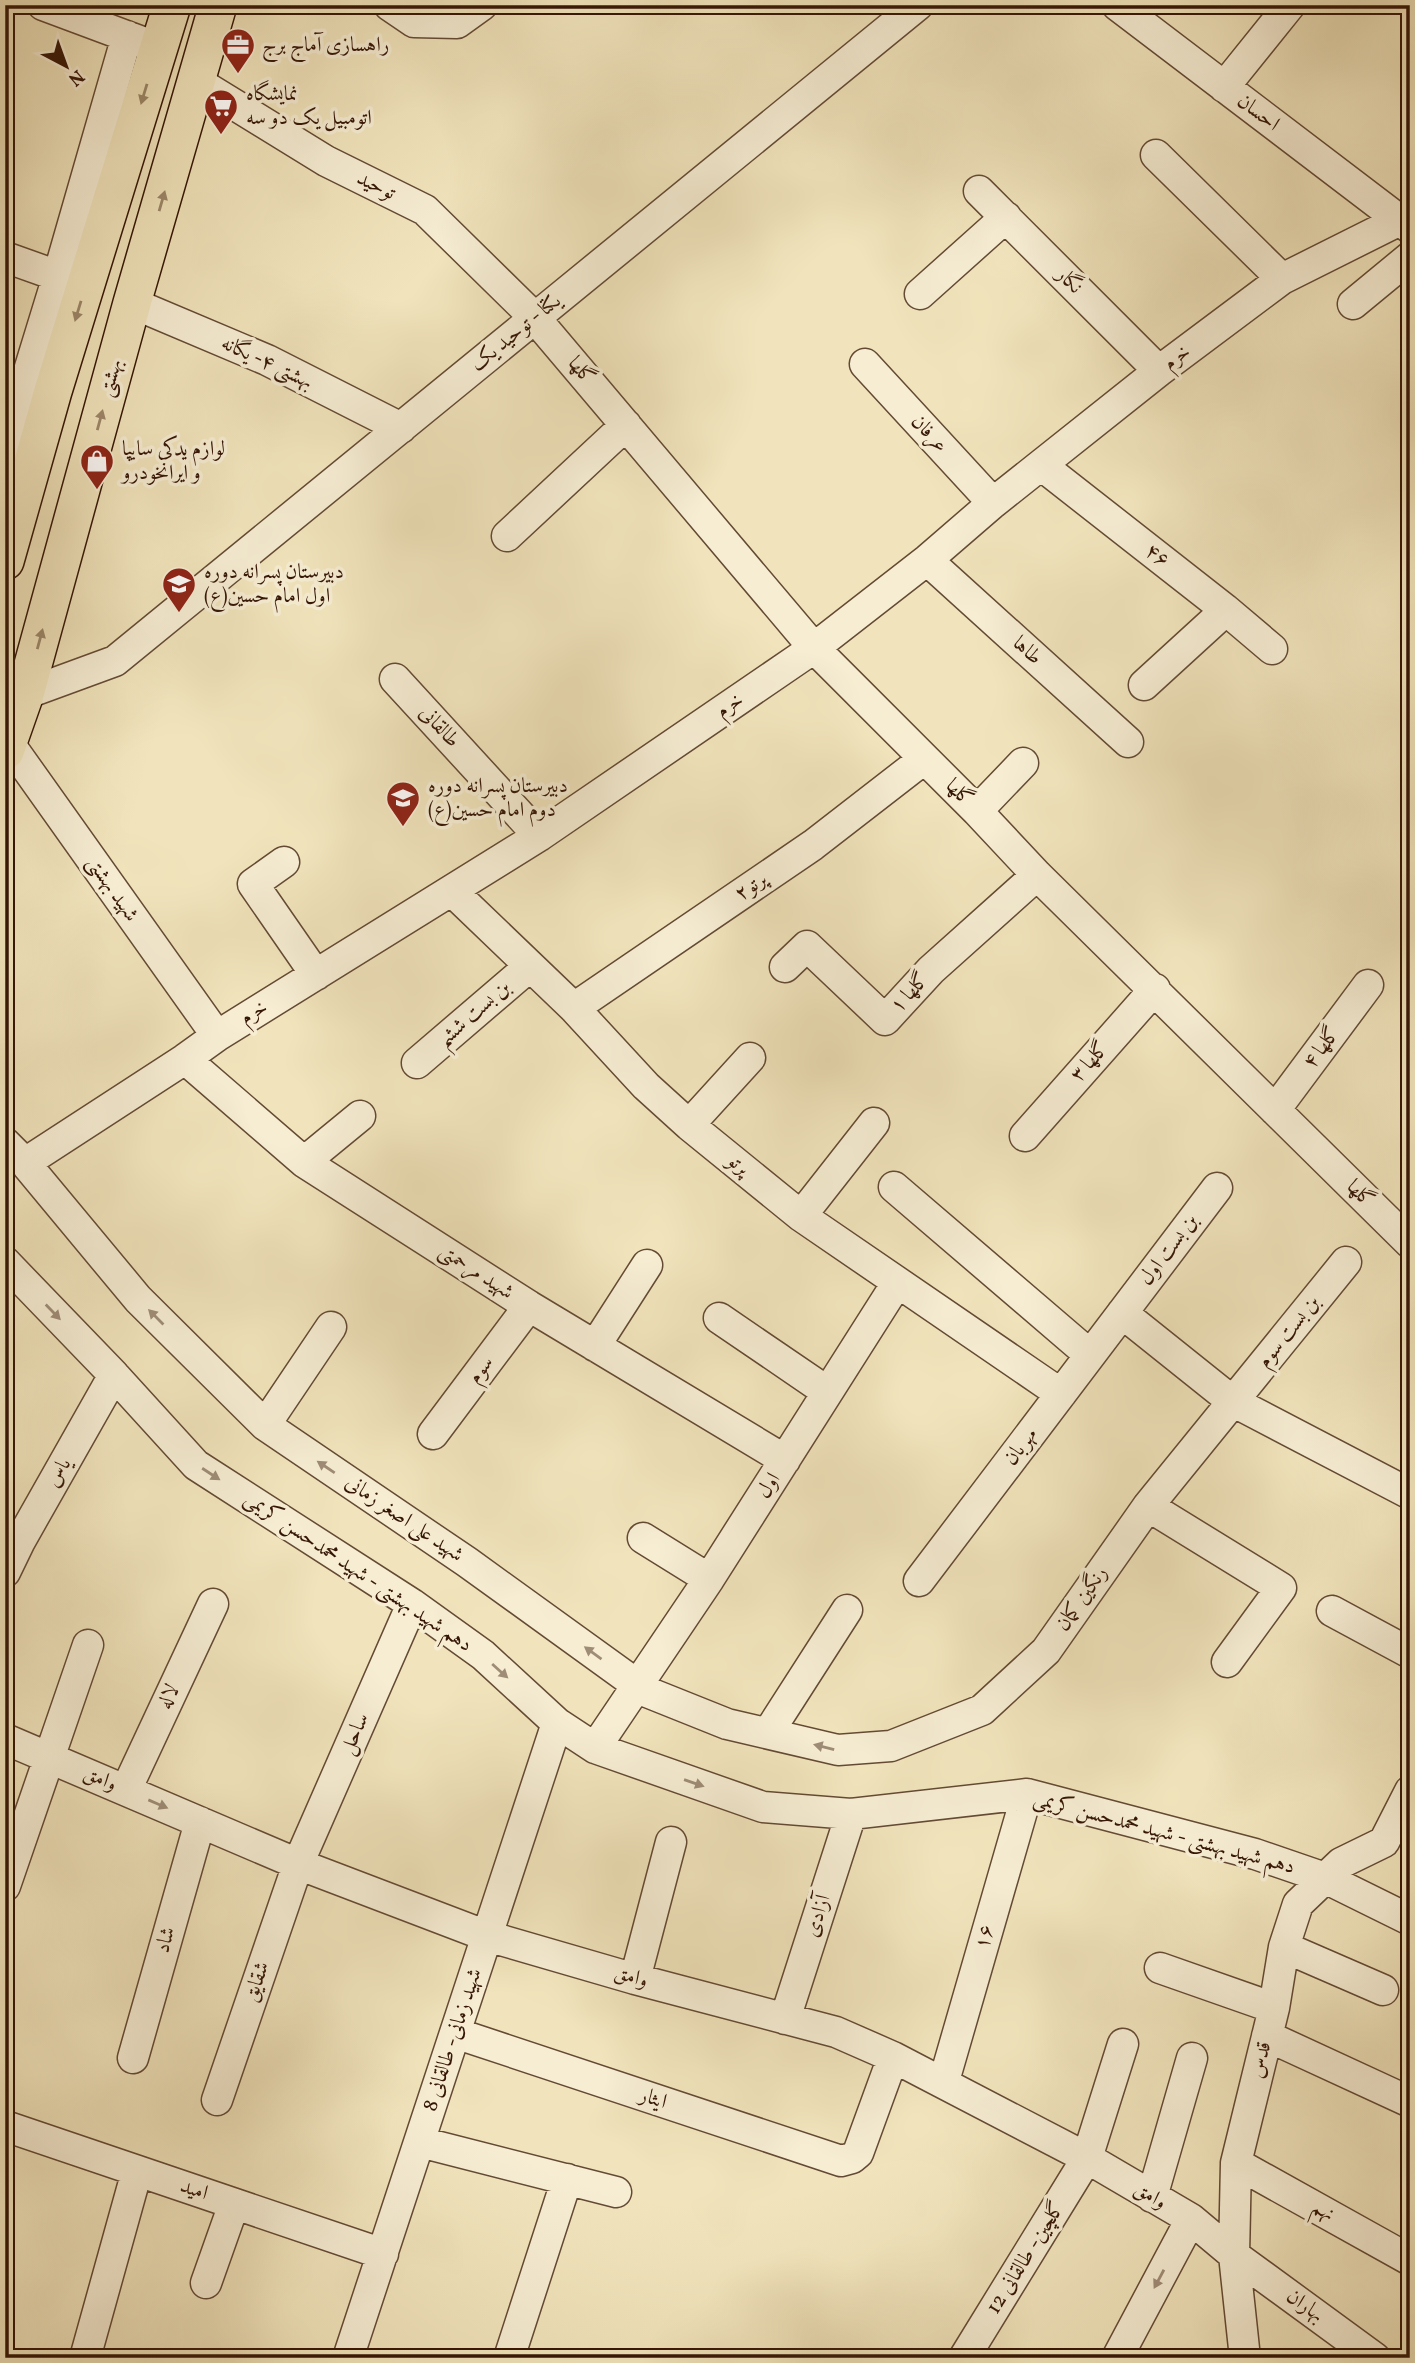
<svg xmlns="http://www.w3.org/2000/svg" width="1415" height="2363" font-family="Vollkorn,Amiri,serif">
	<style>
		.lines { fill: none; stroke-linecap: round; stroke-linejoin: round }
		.minor-casing { stroke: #644a34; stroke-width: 33 }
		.major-casing { stroke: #351606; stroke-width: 40 }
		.minor { stroke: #f6edd3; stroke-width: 30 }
		.major { stroke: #f1e4bc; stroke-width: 37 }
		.oneway { fill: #9c876a }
		.oneway2 { fill: #9f8c77 }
		.labels { text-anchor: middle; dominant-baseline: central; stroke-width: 7; stroke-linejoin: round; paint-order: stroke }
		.poi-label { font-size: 21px; fill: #351606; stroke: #f6edd3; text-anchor: start }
		.street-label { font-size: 21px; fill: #351606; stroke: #f6edd3 }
	</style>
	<rect width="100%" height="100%" fill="#f1e4bc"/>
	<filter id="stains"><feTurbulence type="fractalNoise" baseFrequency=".00286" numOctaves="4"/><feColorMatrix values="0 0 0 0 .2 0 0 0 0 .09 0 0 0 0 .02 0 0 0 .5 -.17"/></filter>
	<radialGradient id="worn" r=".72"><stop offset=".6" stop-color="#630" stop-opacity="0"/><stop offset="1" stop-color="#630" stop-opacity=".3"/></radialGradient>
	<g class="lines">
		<g class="minor-casing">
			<path id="minor" d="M43,5L145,43
				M389,5L414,22L457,23L482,5
				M1117,5L1410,228
				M196,81L326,161L425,210L535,318L814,648L977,811L1037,875L1410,1243
				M1224,87L1290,5
				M1156,155L1282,279
				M979,191L1159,371
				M5,257L58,276
				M920,294L1006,217
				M132,303L267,360L401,428
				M1353,304L1410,257
				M865,364L993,503
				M5,449L58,276L127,36
				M1041,465L1226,610L1272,649
				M507,536L626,425
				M927,560L1128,742
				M395,679L539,836
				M1144,685L1226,610
				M25,694L115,661L918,5
				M8,742L217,1036
				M977,811L1023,763
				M284,862L253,884L316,975
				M452,891L574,1008L646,1086L689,1125L801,1216L1061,1394
				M785,967L807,946L885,1020L931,970L1037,875
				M574,1008L813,845L924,759
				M185,1059L304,1162L529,1306L785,1460
				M417,1063L530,966
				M1275,1110L1368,985
				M689,1125L750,1058
				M1025,1136L1155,989
				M5,1143L25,1163L138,1299L265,1425L467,1562L647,1692L727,1724L838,1750L891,1746L982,1710L1046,1651L1148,1506L1346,1262
				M304,1162L360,1116
				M25,1163L185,1059L217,1036L539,836L814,648L927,560L993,503L1159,371L1282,279L1410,215
				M894,1187L1090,1355
				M801,1216L874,1123
				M5,1262L114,1375L196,1465L412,1604L483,1655L557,1723L595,1748L763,1807L851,1814L1027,1794L1255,1854L1325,1878L1410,1920
				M1122,1313L1232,1401L1410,1494
				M719,1318L826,1391
				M595,1346L647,1265
				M265,1425L331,1327
				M433,1434L529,1306
				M1148,1506L1281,1588L1227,1662
				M643,1538L709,1579
				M5,1572L20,1541L114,1375
				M919,1581L1217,1188
				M1332,1611L1410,1653
				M768,1733L847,1610
				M5,1739L298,1864L487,1936L635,1979L836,2032L893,2057L1087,2158L1191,2219L1234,2255L1375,2358
				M595,1748L709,1579L897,1283
				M126,1790L213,1604
				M5,1886L88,1645
				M1284,1947L1383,1990
				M1160,1968L1274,2008
				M635,1979L671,1842
				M785,2019L851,1814
				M455,2033L841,2161L852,2158L858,2153L893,2057
				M1267,2036L1410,2102
				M133,2058L200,1822
				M944,2081L1027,1794
				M217,2100L298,1864L412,1604
				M5,2126L383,2254
				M420,2142L616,2192
				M1236,2163L1410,2260
				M1152,2197L1192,2058
				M206,2283L234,2204
				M85,2358L137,2171
				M348,2358L557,1723
				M509,2358L567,2179
				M964,2358L1087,2158L1123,2044
				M1117,2358L1191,2219
				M1245,2358L1234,2255L1236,2163L1274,2008L1284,1947L1298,1904L1341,1863L1384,1842L1410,1791"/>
		</g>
		<g class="major-casing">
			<path id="major" d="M5,561L53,391L172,5
				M5,751L25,694L132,303L218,5"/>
		</g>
		<use href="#minor" class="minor"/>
		<use href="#major" class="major"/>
	</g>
	<defs><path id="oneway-solid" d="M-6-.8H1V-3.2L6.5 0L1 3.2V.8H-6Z" transform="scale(1.75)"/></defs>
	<g class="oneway">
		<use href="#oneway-solid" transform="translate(144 94) rotate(107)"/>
		<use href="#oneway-solid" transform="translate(162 201) rotate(-74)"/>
		<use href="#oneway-solid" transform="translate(78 311) rotate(107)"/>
		<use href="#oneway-solid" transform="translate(100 420) rotate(-75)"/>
		<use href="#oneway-solid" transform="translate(40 639) rotate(-75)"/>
	</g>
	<g class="oneway2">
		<use href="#oneway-solid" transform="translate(53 1312) rotate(46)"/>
		<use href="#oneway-solid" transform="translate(156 1317) rotate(-135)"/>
		<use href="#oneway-solid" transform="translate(326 1467) rotate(-146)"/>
		<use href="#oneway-solid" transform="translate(211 1474) rotate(33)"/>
		<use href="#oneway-solid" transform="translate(593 1653) rotate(-144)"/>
		<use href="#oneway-solid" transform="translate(500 1671) rotate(42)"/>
		<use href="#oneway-solid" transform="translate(824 1747) rotate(-166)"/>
		<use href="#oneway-solid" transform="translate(694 1783) rotate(19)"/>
		<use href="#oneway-solid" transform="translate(158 1804) rotate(23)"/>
		<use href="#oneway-solid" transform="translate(1159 2279) rotate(118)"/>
	</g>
	<defs>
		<g id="office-pin" transform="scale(1.75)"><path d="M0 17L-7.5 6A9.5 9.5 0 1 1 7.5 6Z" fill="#8f2418" stroke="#f6edd3"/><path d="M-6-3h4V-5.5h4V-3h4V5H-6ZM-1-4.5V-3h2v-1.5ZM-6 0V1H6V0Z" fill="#fff"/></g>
		<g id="supermarket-pin" transform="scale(1.75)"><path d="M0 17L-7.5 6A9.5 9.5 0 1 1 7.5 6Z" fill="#8f2418" stroke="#f6edd3"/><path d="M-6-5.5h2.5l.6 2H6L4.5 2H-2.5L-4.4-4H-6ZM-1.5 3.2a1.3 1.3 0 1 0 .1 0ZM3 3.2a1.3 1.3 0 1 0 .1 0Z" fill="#fff"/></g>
		<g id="shop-pin" transform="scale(1.75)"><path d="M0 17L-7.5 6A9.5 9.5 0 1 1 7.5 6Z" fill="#8f2418" stroke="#f6edd3"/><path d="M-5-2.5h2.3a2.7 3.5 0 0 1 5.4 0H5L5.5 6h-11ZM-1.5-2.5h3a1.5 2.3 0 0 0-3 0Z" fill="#fff"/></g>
		<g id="school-pin" transform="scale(1.75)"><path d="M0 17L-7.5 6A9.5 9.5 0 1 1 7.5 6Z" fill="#8f2418" stroke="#f6edd3"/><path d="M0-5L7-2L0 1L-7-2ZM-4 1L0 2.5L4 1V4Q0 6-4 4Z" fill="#fff"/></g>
	</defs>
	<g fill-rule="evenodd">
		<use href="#office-pin" x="238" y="45"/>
		<use href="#supermarket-pin" x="221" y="106"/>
		<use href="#shop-pin" x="97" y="461"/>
		<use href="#school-pin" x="179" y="584"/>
		<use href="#school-pin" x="403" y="798"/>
	</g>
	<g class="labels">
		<g class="poi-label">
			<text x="262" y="45">راهسازی آماج برج</text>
			<text x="246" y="94">نمایشگاه<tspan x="246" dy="24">اتومبیل یک دو سه</tspan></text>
			<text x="122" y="449">لوازم یدکی سایپا<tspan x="122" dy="24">و ایرانخودرو</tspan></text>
			<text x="204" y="572">دبیرستان پسرانه دوره<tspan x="204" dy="24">اول امام حسین(ع)</tspan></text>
			<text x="428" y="786">دبیرستان پسرانه دوره<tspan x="428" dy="24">دوم امام حسین(ع)</tspan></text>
		</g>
		<g class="street-label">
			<text transform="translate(1258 113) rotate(37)">احسان</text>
			<text transform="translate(376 186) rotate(26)">توحید</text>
			<text transform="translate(1069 281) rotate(45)">نگار</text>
			<text transform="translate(516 333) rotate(-39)">یکتا - توحید یک</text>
			<text transform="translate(1177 358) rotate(-37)">خرم</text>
			<text transform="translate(267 363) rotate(25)">بهشتی ۴- یگانه</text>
			<text transform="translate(581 371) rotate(50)">گلها</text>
			<text transform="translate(111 378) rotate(-75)">بهشتی</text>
			<text transform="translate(929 434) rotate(47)">عرفان</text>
			<text transform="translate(1157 556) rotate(38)">۴۶</text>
			<text transform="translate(1027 651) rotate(42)">طاها</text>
			<text transform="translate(730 706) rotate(-34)">خرم</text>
			<text transform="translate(439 727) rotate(47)">طالقانی</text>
			<text transform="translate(959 793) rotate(44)">گلها</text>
			<text transform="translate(751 887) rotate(-34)">پرتو۲</text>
			<text transform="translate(112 889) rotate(55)">شهید بهشتی</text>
			<text transform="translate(910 993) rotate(-47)">گلها ۱</text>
			<text transform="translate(254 1013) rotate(-32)">خرم</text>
			<text transform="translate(474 1014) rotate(-41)">بن بست ششم</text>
			<text transform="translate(1322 1048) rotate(-53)">گلها ۴</text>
			<text transform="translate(1090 1062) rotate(-48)">گلها ۳</text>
			<text transform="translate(738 1165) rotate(39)">پرتو</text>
			<text transform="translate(1360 1194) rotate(45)">گلها</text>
			<text transform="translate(1169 1250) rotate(-53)">بن بست اول</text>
			<text transform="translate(476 1272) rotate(33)">شهید مرحمتی</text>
			<text transform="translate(1289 1332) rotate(-51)">بن بست سوم</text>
			<text transform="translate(481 1370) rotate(-53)">سوم</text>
			<text transform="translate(1021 1447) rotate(-53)">مهربان</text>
			<text transform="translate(59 1473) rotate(-60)">یاس</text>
			<text transform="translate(769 1486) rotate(-57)">اول</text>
			<text transform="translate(404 1519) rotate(34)">شهید علی اصغر زمانی</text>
			<text transform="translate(358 1572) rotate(34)">دهم شهید بهشتی - شهید محمدحسن کریمی</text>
			<text transform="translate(1082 1599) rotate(-55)">رنگین کمان</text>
			<text transform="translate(169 1697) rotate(-65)">لاله</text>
			<text transform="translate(355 1734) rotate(-66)">ساحل</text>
			<text transform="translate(100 1779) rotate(23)">وامق</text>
			<text transform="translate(1164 1833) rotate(15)">دهم شهید بهشتی - شهید محمدحسن کریمی</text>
			<text transform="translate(818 1916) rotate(-72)">آزادی</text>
			<text transform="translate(985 1937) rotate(-74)">۱۶</text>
			<text transform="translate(166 1940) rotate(-74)">شاد</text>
			<text transform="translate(631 1977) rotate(16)">وامق</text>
			<text transform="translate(257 1982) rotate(-71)">شقایق</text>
			<text transform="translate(453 2040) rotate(-72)">شهید زمانی- طالقانی 8</text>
			<text transform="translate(1261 2060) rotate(-76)">قدس</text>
			<text transform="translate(653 2099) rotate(18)">ایثار</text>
			<text transform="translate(194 2190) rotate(19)">امید</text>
			<text transform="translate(1150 2196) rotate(31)">وامق</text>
			<text transform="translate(1323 2211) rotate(29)">نهم</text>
			<text transform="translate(1026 2258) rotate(-58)">گلچین- طالقانی 12</text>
			<text transform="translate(1305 2306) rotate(36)">بهاران</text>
		</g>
	</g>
	<rect width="1415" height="2363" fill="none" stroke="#f1e4bc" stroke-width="28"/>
	<rect x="7" y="7" width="1401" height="2349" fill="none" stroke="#351606" stroke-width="3.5"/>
	<rect x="14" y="14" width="1387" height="2335" fill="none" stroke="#351606" stroke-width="2"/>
	<g transform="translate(66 66) rotate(139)" stroke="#f6edd3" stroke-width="5" paint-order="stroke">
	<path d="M0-5L12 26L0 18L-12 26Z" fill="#351606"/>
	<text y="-10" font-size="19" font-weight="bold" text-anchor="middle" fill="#351606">N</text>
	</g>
	<rect width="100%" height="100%" filter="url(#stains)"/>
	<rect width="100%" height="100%" fill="url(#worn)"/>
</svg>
